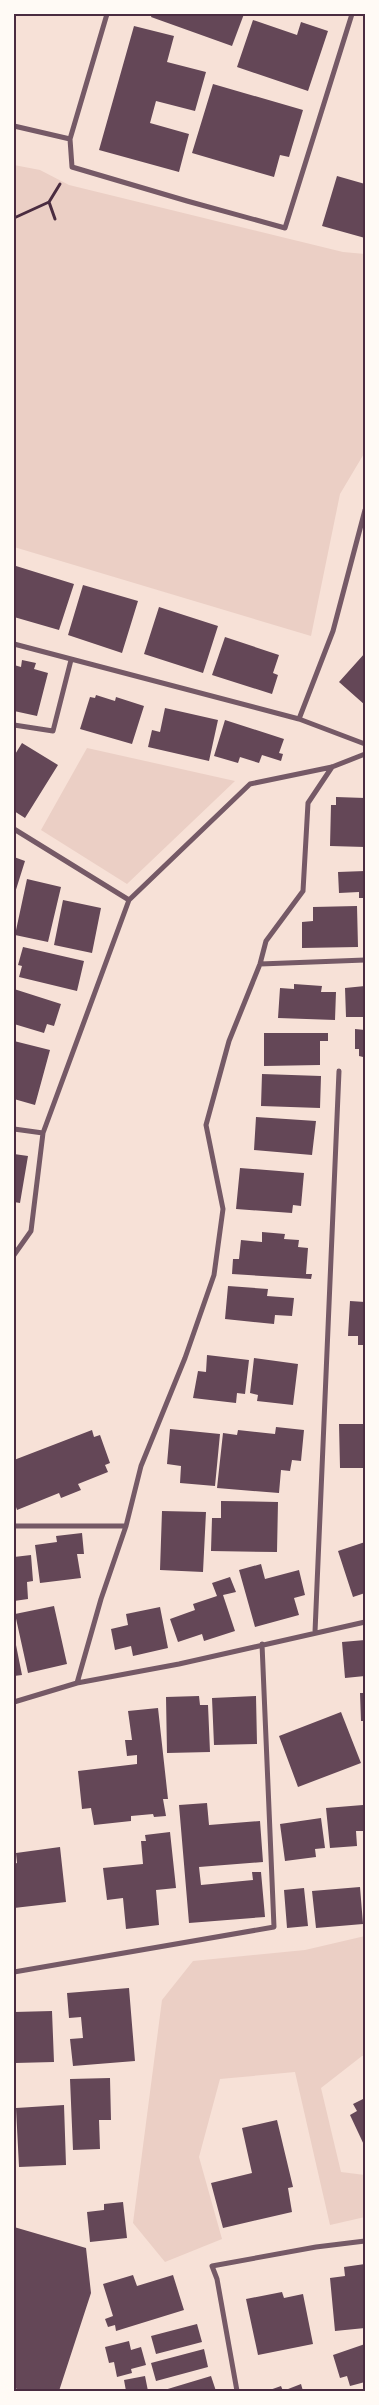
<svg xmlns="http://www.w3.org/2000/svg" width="379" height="2405" font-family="'Source Serif 4',serif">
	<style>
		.green { fill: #ebcfc5 }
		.building { fill: #644757 }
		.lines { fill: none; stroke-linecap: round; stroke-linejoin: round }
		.path { stroke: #4a2c40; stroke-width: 3 }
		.minor { stroke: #755966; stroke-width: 5 }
		.neatline { fill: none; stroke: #4a2c40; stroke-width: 2 }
	</style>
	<rect width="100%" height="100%" fill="#f7e1d7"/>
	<path class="green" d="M14,165L40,170L69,185L343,252L365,254V452L340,494L311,636L14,547Z
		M87,748L235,781L127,884L41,830Z
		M365,1936V2056H362L321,2088L341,2172L365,2175V2217L330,2225L295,2072L220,2079L199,2157L222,2239L165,2262L133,2223L162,2000L193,1961L305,1950Z"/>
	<path class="building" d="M152,14H244L232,46L151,17Z
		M253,20L297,35L301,22L328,31L308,91L237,67Z
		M134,26L174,36L167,62L206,72L195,111L156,101L150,123L189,134L179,172L99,150Z
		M213,84L303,110L289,157L280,155L274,177L192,153Z
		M337,176L365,184V238L322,226Z
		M16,566L74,584L59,630L14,617V573Z
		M83,585L138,601L122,653L68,635Z
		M159,607L218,626L203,673L144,654Z
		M225,637L279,655L273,673L278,675L272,694L212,675Z
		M365,653V705L339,682Z
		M22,660L36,663L34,669L48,673L37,716L14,711V665L21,667Z
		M96,695L115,701L116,697L144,706L132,744L80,729L90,697L95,698Z
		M165,708L218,720L209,761L148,747L152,730L160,732Z
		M225,720L284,739L279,753L283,754L281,761L262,755L259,763L240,757L238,763L214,756Z
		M22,743L58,765L25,818L14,811V756Z
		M336,797L365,798V847L330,846L331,805H336Z
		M14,857L25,861L14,896Z
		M365,871V898H359V892L339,893L338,872Z
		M27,879L61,887L48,942L15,935Z
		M63,900L101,908L92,953L54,945Z
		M357,906L358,947L302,948V922L313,921V907Z
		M23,947L84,961L77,991L19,977L22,966L18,965Z
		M294,984L322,986L321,992H336L335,1020L278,1018L280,988L294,989Z
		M365,986V1017H346L345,988Z
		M14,989L61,1004L54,1026L47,1024L44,1033L14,1024Z
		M355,1029L365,1030V1063H363V1057L359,1056V1049H355Z
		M264,1033H328V1041H320V1065L264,1066Z
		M14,1041L50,1050L35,1105L14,1099Z
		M262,1074L321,1076L320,1108L261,1106Z
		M256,1117L316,1121L312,1155L254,1150Z
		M14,1154L28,1156L20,1203L14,1202Z
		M240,1168L304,1173L301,1206L293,1205L292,1213L236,1209Z
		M262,1232L285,1234L284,1239L299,1240L298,1247L308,1248L306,1274H312L311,1279L232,1274L233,1259H239L241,1240L262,1242Z
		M228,1286L268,1289L267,1296L294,1298L292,1316L275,1315L274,1324L225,1319Z
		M350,1301L365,1302V1345H358V1336H348Z
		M207,1355L249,1360L245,1394L237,1393L236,1403L193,1398L198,1371L206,1372Z
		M254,1358L298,1364L293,1405L257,1401L258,1395L250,1393Z
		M339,1424H365V1468H340Z
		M276,1427L304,1430L301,1461L292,1460L290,1471L281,1470L279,1493L217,1488L223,1433L237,1435L238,1430L275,1434Z
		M170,1429L220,1434L215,1486L180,1483L181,1466L167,1464Z
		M92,1430L94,1437L100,1435L110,1463L105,1465L108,1472L78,1484L81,1490L61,1498L59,1493L17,1510L14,1501V1460Z
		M221,1501L278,1502L277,1552L211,1551L212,1518H221Z
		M162,1511L206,1512L203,1572L160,1570Z
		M82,1533L84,1554H77L81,1578L40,1583L35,1545L57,1542L56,1536Z
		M365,1542V1593L353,1597L338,1551Z
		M31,1555L33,1581L27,1582L28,1599L14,1601V1557Z
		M261,1564L265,1579L299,1570L305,1595L294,1598L299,1615L255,1627L239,1570Z
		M230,1577L236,1592L223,1595L235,1631L204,1641L202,1634L178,1642L170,1619L195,1610L193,1604L217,1596L212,1583Z
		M54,1606L67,1664L28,1673L15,1614Z
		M160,1607L168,1648L133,1656L131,1646L115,1650L111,1629L128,1625L126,1614Z
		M14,1635L22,1675L14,1676Z
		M365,1640V1676L345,1678L342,1642Z
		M360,1693H365V1721H361Z
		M199,1696L200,1705H208L210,1752L167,1753L166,1697Z
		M256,1696L257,1744L214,1745L212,1698Z
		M158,1708L168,1799H163L166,1816L154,1817L153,1814L131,1816V1821L94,1825L91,1808L82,1809L78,1771L137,1764V1755L127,1756L125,1740H132L128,1711Z
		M341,1712L361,1763L298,1787L279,1736Z
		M207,1803L209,1825L260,1821L263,1862L199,1867L201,1885L253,1880L252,1872H261L265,1917L189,1923L179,1805Z
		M363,1805L365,1831H356L357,1846L330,1848L326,1808Z
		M321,1818L325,1848L315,1849L316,1857L285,1861L280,1824Z
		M170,1832L176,1888L156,1890L159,1925L126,1929L123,1898L107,1900L103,1868L143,1864L141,1841H146L145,1835Z
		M60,1847L66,1902L14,1908V1864L17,1863L16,1853Z
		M360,1887L363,1924L316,1928L312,1891Z
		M304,1888L308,1926L287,1928L284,1890Z
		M129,1988L135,2061L73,2066L70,2039L83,2038L81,2017L69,2018L67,1993Z
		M52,2011L54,2062L15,2063L14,2012Z
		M110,2078L111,2120H99L100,2149L73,2150L70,2079Z
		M365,2098V2147L350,2115L357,2111L353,2104Z
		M64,2105L66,2165L19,2167L16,2108Z
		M277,2120L293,2187L288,2188L292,2212L223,2228L211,2183L252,2173L242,2128Z
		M123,2202L127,2238L90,2242L87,2212L104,2210V2204Z
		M14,2227L86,2248L91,2293L59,2391H24L14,2388Z
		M365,2264V2328L335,2331L330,2278L345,2276L344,2267Z
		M133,2275L137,2286L173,2275L184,2310L116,2331L115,2325L108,2327L105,2319L113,2316L103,2284Z
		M282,2292L284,2298L303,2294L313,2344L258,2355L246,2299Z
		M197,2324L202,2342L156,2354L151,2336Z
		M129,2341L131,2350L141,2347L146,2365L131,2369L132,2373L117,2377L114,2362L109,2363L105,2347Z
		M365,2344V2382L350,2386L347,2376L340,2378L333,2355Z
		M204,2349L208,2367L156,2381L151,2363Z
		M145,2376L148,2391H126L124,2380Z
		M211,2376L216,2391H161Z
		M301,2384L303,2391H267L281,2386L283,2391Z"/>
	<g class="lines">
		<path class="path" d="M49,202L55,219
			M14,218L49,202L60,184"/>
		<path class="minor" d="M107,14L70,139L72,167L187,201L285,228L352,14
			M14,126L70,139
			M14,644L299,719L365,744
			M299,719L333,631L365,510
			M14,725L53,731L71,660
			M14,829L129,900L250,784L332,767L365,754
			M260,964L365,960
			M14,1129L43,1133L129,900
			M14,1255L31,1231L43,1133
			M14,1526H126
			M315,1632L339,1071
			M77,1683L101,1599L126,1526L141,1466L185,1358L214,1275L223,1209L206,1125L229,1041L260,964L266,941L303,891L308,803L332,767
			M14,1702L77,1683L179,1664L365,1622
			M14,1972L274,1927L262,1644
			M237,2391L217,2279L212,2266L316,2247L365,2241"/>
	</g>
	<rect width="379" height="2405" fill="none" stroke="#fffaf5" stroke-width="30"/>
	<rect x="15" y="15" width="349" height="2375" class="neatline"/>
</svg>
